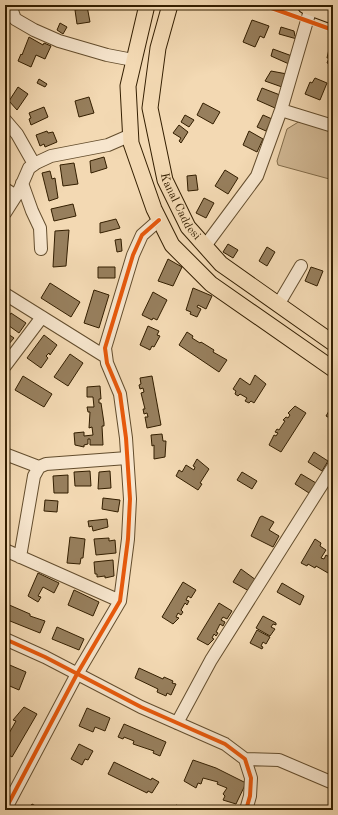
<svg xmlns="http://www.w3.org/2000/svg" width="338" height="815" font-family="'Old Standard TT',serif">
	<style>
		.green { fill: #d2b995; stroke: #826c4a }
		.building { fill: #977f5d; stroke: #331e00 }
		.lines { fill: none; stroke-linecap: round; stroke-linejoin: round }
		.minor-casing { stroke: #634d2d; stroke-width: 14 }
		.major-casing { stroke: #331e00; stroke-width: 17 }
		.highway-casing { stroke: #331e00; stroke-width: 19 }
		.minor { stroke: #f7e6ce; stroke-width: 12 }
		.major { stroke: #f3d9b3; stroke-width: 15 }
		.highway { stroke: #f3d9b3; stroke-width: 17 }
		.cycleway-casing { stroke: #f7e6ce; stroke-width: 6 }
		.cycleway { stroke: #e8590c; stroke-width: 4 }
		.labels { text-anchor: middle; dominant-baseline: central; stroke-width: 4; stroke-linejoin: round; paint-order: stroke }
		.street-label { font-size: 12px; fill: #331e00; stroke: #f7e6ce }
	</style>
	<rect width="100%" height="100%" fill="#f3d9b3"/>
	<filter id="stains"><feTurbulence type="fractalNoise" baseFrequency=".005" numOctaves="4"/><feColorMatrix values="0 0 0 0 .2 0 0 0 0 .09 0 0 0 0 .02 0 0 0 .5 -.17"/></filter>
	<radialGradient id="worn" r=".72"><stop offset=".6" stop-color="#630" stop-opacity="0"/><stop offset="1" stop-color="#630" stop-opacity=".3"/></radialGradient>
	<path class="green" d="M300,121L333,131V180L278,165L277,161L287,129Z"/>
	<path class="building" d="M81,6H87L90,22L77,24L75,10L81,9Z
		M252,20L269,26L264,38L260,36L255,47L243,42Z
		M60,23L67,27L63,34L57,30Z
		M281,27L294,31L295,36L297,37V39L279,34Z
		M29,37L43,45L44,43L51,46L45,59L36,55L31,67L18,61L21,54L22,55Z
		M273,49L292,56L289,64L271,56Z
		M329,49L333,51V65L327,63L329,58H327Z
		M271,71L287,74L282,87L265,81Z
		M315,78L327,83L320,100L305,94L310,82L312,83Z
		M39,79L47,84L45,87L37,83Z
		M18,87L28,94L17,110L9,101Z
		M262,88L280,95L275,108L257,100Z
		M89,97L94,113L79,117L75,101Z
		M203,103L220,112L213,124L197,115Z
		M44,107L48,117L31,125L29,119L31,118L29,113Z
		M185,115L194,120L189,127L181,122Z
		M263,115L272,119L266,131L257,127Z
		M179,125L188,132L181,143L179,141L181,138L173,133Z
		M47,131L48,133L53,132L57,142L45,147L44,144L40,146L36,135Z
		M249,131L263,139L257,152L243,145Z
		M104,157L107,168L91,173L90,161Z
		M74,163L78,184L63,186L60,165Z
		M225,170L238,178L228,194L215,186Z
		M50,171L52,179L55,178L58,198L49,201L42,173Z
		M196,175L198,190L188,191L187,176Z
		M204,198L214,203L206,218L196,213Z
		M73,204L76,216L54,221L51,209Z
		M116,219L120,228L100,233V223Z
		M69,230L66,266L53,267L55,231Z
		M121,239L122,251L117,252L115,240Z
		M228,244L238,250L233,258L223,252Z
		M267,247L275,252L267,266L259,261Z
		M168,259L182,267L173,286L158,281Z
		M98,267H115V278H98Z
		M311,267L323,271L317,286L305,281Z
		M50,283L80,302L71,317L41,298Z
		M193,288L212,296L206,309L198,305L197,307L201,309L197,317L190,314L191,312L186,310Z
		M94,290L109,295L99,328L84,323Z
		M153,292L167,300L157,320L153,318L152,320L142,315Z
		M11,313L26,323L19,333L5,323Z
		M148,326L159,331L157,335L160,336L154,347L152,346L150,350L140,345Z
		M5,332L14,338L8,345L5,343Z
		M187,332L193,336L192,338L200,343L201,342L214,350L213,352L227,360L219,372L179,345Z
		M44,335L57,345L50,355L49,353L46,356L48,358L41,368L27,358Z
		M70,354L83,363L68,386L54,377Z
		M255,375L266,384L254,403L251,401L249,403L245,401L247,398L240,394L238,396L235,394L236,391L233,389L240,378L250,385Z
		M23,376L52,394L44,407L15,390Z
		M152,376L161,425L147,428L145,417H148L147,413L144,414L143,409H145L141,393L144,392L143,388L140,389L139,385L141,384L140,378Z
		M100,386L101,399H99V403H101L104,423V426H102L103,445H90V439H88V444L84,445V447L75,445L74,433L84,432V436L93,435L92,427L89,428L90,412H88L87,407H94L93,397H87V387Z
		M333,404V420L326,416Z
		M295,406L306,413L281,452L269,445L274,435L276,436L278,433L275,432L277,429L279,430L285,421L283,420L286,417L288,418L290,415L288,413Z
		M162,434L163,441H166L165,457L154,459V445L152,446L151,435Z
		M314,452L328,461L322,471L308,462Z
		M197,459L209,469L200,483L202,484L198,490L176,476L179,470L182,472L186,465L194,470L195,467L193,466Z
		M90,471L91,486H75L74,472Z
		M110,471L111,488L98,489L99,472Z
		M242,472L257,481L252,489L237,480Z
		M301,474L316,483L309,493L295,484Z
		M68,475V493H54L53,476Z
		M103,498L120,500L118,512L102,509Z
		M45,500L58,501L57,512L44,511Z
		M262,516L274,522L269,530L279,536L273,547L251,536L260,517Z
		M107,519L108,527L93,531L92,526L89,527L88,521Z
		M70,537L85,539L83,558H81L80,564L67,563Z
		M109,538V541L115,540L116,553L96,555L94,539Z
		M315,539L321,543L320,546L326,550L321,558L324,559L326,555L333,559L330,566L332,567L328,573L316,566L315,568L308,564L307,566L301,563Z
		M113,560L114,576L105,578V576L97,577V574H95L94,562Z
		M241,569L256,580L249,591L233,582Z
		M38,573L59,583L54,593L43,587L38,596L41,597L38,602L28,596Z
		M183,582L196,590L191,598L188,596L186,600L189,601L187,605L185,603L181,610L183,612L181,615L178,613L176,617L179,618L173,624L162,617Z
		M282,583L304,596L300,605L277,592Z
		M74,590L99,602L93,616L68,605Z
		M219,603L232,611L227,619L223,617L221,620L225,622L223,626L220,624L216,632L218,633L216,636L214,634L212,638L214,639L208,645L197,639Z
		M7,604L30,614V616L45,621L40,633L5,619Z
		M263,616L276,623V625L273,624L271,627L275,629L270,636L256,628Z
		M57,627L84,639L79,650L52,639Z
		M257,630L270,637L266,644L263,642L261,646L263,647L262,649L250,643Z
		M5,663L26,672L19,690L5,684Z
		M139,668L163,679L164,677L173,681L172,683L176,684L171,695L167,693L166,696L157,692L158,689L135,678Z
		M24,707L37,714L12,757L5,753V735H8L16,721L13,720Z
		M87,708L110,718L105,731L95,727L93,732L79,726Z
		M124,724L166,742L160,756L153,753L154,751L133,744L134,741L124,737L123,739L118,737Z
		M79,744L93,751L88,760L85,759L82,765L71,759Z
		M193,760L216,768L246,783L236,804L223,800L225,796L223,794L227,788L217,784L218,782L203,778L201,784L198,783L196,788L184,781Z
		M114,762L151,780L152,778L159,782L152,793L148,791L147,793L108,774Z
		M32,804L41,809L40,810H28Z
		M176,805L188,810H174Z"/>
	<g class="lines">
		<g class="minor-casing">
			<path id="minor" d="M10,5L15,19L34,30L59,41L107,55L133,60
				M281,110L333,126
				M5,120L17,134L34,164
				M22,183L32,211L40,228L41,249
				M5,189L16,196
				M5,213L19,191L29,168L36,163L51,156L108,145L131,135
				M205,246L257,176L281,110L311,7
				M5,294L106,357
				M278,305L301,266
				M5,366L42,317
				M5,454L39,467
				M5,550L120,601
				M20,557L34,476L39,467L46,464L127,458
				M5,639L45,657L141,707L225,744L245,759L251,778L250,796L246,810
				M177,723L211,660L333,467
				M245,759L279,760L333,783
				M5,810L77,674L120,601L128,539L130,499L126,438L120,394L107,363L105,348L133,255L142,235L159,220"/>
		</g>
		<g class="major-casing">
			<g id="major">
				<path d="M147,5L128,86L131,143L154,209L172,245L211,284L333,369"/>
				<path id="s1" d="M170,5L158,48L150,108L165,180L188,227L221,264L333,343"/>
			</g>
		</g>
		<g class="highway-casing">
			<path id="highway" d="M306,5L333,15"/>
		</g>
		<use href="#minor" class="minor"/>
		<use href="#major" class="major"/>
		<use href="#highway" class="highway"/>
		<g class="cycleway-casing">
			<path id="cycleway" d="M263,5L333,30
				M5,639L45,657L141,707L225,744L245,759L251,778L250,796L246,810
				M5,810L77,674L120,601L128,539L130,499L126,438L120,394L107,363L105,348L133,255L142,235L159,220"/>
		</g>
		<use href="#cycleway" class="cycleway"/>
	</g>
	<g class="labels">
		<g class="street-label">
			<text stroke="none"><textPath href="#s1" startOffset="209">Kanal Caddesi</textPath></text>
		</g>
	</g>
	<rect width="338" height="815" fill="none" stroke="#f3d9b3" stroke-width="20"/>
	<rect x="6" y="6" width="326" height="803" fill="none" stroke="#331e00" stroke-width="2"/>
	<rect x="10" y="10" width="318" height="795" fill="none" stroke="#331e00"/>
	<rect width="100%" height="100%" filter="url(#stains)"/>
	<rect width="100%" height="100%" fill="url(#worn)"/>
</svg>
